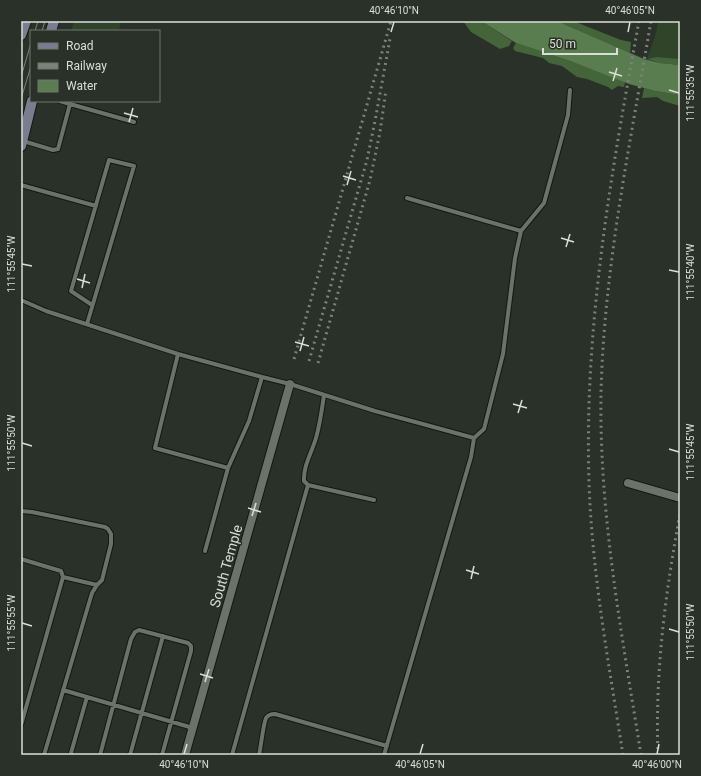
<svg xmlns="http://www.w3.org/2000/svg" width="701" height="776" font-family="Roboto,sans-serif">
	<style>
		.green { fill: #2f4428 }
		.forest { fill: #436539 }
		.water { fill: #5a7d4f }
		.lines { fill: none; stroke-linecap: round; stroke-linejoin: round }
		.service-casing { stroke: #131811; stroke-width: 6 }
		.minor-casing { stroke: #131811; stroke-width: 10 }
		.secondary-casing { stroke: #131811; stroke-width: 12 }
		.service { stroke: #6b7268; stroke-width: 4 }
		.minor { stroke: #6b7268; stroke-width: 8 }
		.secondary { stroke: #797d90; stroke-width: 10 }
		.tram { stroke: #7c817a; stroke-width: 1 }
		.rail { stroke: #7c817a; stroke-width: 3; stroke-dasharray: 2 4; stroke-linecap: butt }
		.ticks { fill: none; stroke: #daded8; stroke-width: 1.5 }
		.labels { text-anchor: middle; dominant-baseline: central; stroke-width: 3; stroke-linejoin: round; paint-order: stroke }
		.street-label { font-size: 14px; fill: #daded8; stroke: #2a3128 }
		.neatline { fill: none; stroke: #daded8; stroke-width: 1.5 }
		.ticks-label { font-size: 10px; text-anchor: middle; fill: #daded8 }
	</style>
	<rect width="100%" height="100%" fill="#2a3128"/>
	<path class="green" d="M74,21H121L119,31H71Z
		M658,21H680V59L657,57L647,59L656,33Z"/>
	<path class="forest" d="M463,21H481L512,41L509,46L500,49L471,32Z
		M557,21H573L621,40L631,42L630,53Z
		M516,43L570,61L625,82L624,87L618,86L612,90L608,87L587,79L577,77L562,66L549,63L543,58L515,51L513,48Z
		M657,57L680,59V65L660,63L647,59Z
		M644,88L655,91L680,95V106L663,101L657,97L642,98Z"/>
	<path class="water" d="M481,21H557L644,59L660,63L680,65V95L655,91L629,84L570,61L516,43Z"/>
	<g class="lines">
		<g class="service-casing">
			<path id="service" d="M70,104L134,122
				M23,141L53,150L58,149L70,104L60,101
				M21,185L96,206
				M521,231L544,203L568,115L570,90
				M21,300L46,311L178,354L262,377L290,384L375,411L474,438L484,429L503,354L515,258L521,231L407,198
				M87,324L134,166L109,160L71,291L92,305
				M178,354L155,448L228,468L205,551
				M324,395C322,409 320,424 316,438C312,452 303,466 304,481L308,485L374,500
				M228,468L249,421L262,377
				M21,511L32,512L105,527L108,529L111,534V544L102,580L97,585L92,593L44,755
				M21,559L61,571L63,577L21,725
				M63,577L97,585
				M63,690L87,697
				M72,755L71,753L87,697L193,728
				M100,755L131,639L135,632L139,630L188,643L191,646V651L162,755
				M130,755L163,636
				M232,755L308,485
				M259,755C261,747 263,725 266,718C268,715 271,714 275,714L387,746
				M384,755L471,457L474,438"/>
		</g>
		<g class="minor-casing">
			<path id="minor" d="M628,483L680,498
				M185,755L290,384"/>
		</g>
		<g class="secondary-casing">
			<path id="secondary" d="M51,31L54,21
				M21,35L26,21
				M21,146L32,101"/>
		</g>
		<use href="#service" class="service"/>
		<use href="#minor" class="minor"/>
		<use href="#secondary" class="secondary"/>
		<path class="tram" d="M35,31L38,21
			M42,31L45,21
			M21,77L31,43
			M21,99L31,66"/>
		<path class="rail" d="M294,359L391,21
			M309,361L367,160L375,121L390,39
			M318,363L370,180L380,132L386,90
			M623,755C609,665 592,574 589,482C584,327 611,173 639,21
			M641,755C622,635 599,515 601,393C604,268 630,144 651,21
			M658,755C655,672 665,595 680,514"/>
	</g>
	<path class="ticks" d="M391,32L394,22M628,32L630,22M609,72L622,76M613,81L617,68M669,90L679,93M124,113L138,117M129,122L133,108M343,176L356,180M347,185L351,171M561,238L574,242M566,247L570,234M22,264L32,266M669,270L679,272M77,279L90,283M82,288L85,274M295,342L309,346M300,351L304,337M513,404L527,408M518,413L522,400M22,443L32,446M669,449L679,452M248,508L261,512M252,516L256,503M466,570L479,574M471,579L474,566M22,623L32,626M669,629L679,632M200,674L213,678M205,682L209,669M184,754L187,744M420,754L423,744M657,754L659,744"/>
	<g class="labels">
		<g class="street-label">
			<text transform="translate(226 566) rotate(-74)">South Temple</text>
		</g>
	</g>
	<rect width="701" height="776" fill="none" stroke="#2a3128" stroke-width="44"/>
	<rect x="30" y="30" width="130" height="72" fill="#2a3128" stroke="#70766e"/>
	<rect x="38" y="43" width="20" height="6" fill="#797d90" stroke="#70766e"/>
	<text x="66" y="50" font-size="12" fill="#daded8">Road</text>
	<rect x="38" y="63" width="20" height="6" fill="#7c817a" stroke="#70766e"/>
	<text x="66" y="70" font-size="12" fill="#daded8">Railway</text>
	<rect x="38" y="80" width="20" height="12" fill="#5a7d4f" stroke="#70766e"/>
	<text x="66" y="90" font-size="12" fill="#daded8">Water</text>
	<path d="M543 48v6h74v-6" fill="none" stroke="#daded8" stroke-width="2"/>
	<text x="549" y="48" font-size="12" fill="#daded8" stroke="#2a3128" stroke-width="3" paint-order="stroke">50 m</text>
	<rect x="22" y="22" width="657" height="732" class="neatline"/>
	<g class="ticks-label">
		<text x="394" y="14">40°46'10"N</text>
		<text x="630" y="14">40°46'05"N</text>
		<text transform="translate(690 93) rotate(-90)" y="4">111°55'35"W</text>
		<text transform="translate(11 264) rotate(-90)" y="4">111°55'45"W</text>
		<text transform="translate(690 272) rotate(-90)" y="4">111°55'40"W</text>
		<text transform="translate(11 443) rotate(-90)" y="4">111°55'50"W</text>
		<text transform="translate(690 452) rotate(-90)" y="4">111°55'45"W</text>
		<text transform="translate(11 623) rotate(-90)" y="4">111°55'55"W</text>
		<text transform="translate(690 632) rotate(-90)" y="4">111°55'50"W</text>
		<text x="184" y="768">40°46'10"N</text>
		<text x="420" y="768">40°46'05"N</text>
		<text x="657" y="768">40°46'00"N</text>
	</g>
</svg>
